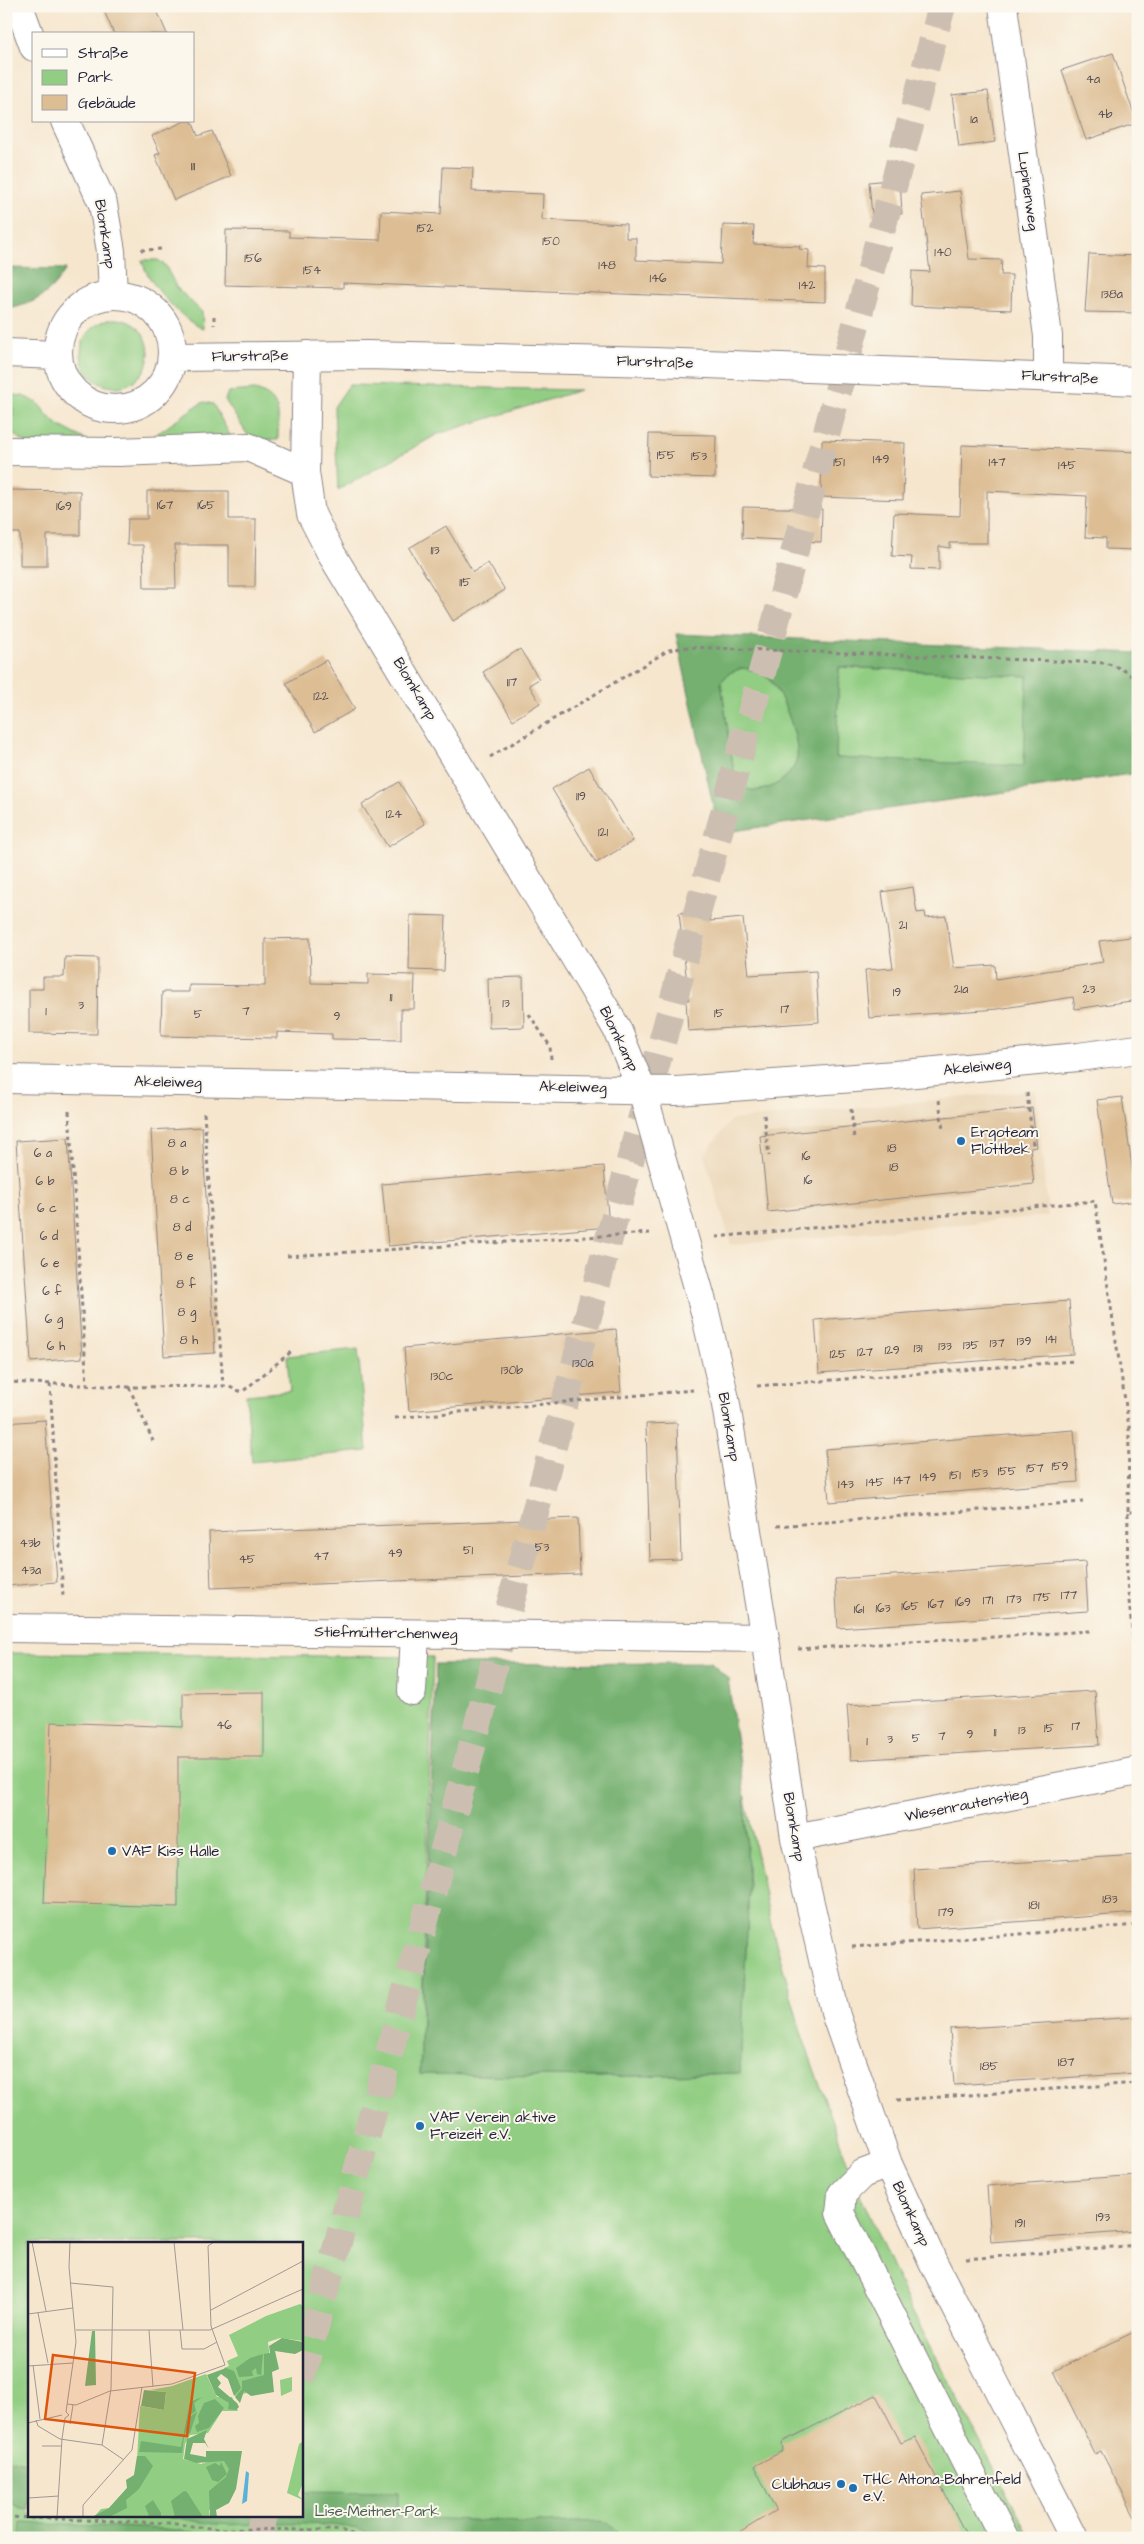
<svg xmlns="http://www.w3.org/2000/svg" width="1144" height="2544" font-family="'Architects Daughter',sans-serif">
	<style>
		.built { fill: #ecd8ba }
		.green { fill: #91cd82; stroke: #5a785e; fill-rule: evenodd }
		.forest { fill: #74b070; stroke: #4b6956; fill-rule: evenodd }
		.building { fill: #ddbe94 }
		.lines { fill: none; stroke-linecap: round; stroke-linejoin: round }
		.minor-tunnel { stroke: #ccbfb1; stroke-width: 28; stroke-dasharray: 28 14; stroke-linecap: butt }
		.minor-casing { stroke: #8c8484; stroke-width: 30 }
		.path { stroke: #8c8484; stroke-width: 3; stroke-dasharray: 4 4; stroke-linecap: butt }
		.minor { stroke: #fff; stroke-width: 28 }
		.poi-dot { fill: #1f6fb2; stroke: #fbf7ec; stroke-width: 2 }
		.labels { text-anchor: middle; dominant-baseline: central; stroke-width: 4; stroke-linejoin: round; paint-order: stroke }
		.number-label { font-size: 12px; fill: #514951 }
		.street-label { font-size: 15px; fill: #22223b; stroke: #fbf7ec }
		.poi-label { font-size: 15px; fill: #22223b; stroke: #fbf7ec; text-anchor: start }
		.park-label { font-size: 15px; fill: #495e54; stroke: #fbf7ec }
		.inset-road { fill: none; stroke: #a19893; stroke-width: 1 }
		.view { fill: #de560e; fill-opacity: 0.15; stroke: #de560e; stroke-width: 2.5 }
		.inset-edge { fill: none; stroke: #22223b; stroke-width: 2.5 }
	</style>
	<rect width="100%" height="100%" fill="#fbf7ec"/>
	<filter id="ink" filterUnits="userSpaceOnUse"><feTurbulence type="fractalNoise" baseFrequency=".02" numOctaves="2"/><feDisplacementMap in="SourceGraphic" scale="10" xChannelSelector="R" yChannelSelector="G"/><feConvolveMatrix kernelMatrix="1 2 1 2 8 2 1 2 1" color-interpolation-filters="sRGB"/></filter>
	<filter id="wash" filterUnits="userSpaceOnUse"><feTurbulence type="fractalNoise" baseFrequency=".0096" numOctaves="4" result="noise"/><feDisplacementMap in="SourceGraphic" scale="20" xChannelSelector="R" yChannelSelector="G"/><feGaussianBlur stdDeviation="1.12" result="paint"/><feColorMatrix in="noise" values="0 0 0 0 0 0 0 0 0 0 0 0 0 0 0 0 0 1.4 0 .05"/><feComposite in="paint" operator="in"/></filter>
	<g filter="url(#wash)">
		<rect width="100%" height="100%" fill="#f6e6ce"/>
		<path class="built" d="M1036,1090L1048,1216L731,1245L704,1155L731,1120Z"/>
		<path class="green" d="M142,260H158L165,265L177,288L202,312L203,329C184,322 146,282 142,260Z
			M81 353a34 34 0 1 1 68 0a34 34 0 1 1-68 0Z
			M349,385L580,390L438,434L338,490L334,407Z
			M255,390C283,398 278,416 278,440H251L225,400L228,392Z
			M6,394L23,396L38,403L48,416L60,426L86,440L28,444L12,434L13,408H6Z
			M204,402L213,404L232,439L156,440L155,435C172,425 186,411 204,402Z
			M839,667L1028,676L1024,767L836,758Z
			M742,668C751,669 759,671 767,677C781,689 800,739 797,758C794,777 765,796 747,789C742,788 739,783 735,780L721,682L729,673Z
			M358,1349L367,1451L252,1462L246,1395L290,1391L287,1356Z
			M6,1653L433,1657L420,2074L599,2077L740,2073L749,1888L744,1793L771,1925L802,2035L852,2176L913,2313L1030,2538H6ZM29,2243H301V2515H29Z"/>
		<path class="forest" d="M6,268L66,269C49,296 37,302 6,310Z
			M676,634L1138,653V773L719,833ZM839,667L1027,676L1024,766L836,758ZM742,668C751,669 759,671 767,677C781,689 800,739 797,758C794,777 765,796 747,789C742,788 739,783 735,780L721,682L729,673Z
			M711,1663L728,1679L744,1793L749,1888L740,2073L599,2077L420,2074L436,1664Z
			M6,2459L29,2462V2509L20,2508L6,2500Z
			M301,2491L398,2492V2517L546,2523L606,2521L623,2538H376C354,2516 249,2527 215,2524C192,2521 170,2516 147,2515H301Z
			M21,2523L165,2529L215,2535L317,2538H20Z"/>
		<g id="blocks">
			<path class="building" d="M102,6H155L167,34H114Z
				M1113,53L1137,123L1086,140L1062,70Z
				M988,91L995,142L959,147L952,95Z
				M185,121H192L198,136L212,131L231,176L174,200L155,155L160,153L152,136Z
				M443,167L473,168L472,191L543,194L542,220L626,224V238H636V260L721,264L723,225L754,226L753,244L800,246L799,249L809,250L808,268L825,269V302L343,283V288L225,285L226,230L289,231V237L380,240L381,211L441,214Z
				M900,179L902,214L872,216L869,182Z
				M960,191L969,259L1002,260L1001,275H1012L1011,310L911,306L912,271L930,272L921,195Z
				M1089,254L1138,256V313L1085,312Z
				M649,434L716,435L715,478L648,476Z
				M822,440L905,443L903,500L821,497Z
				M962,445L1138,452V550L1106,549V538L1085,537L1087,496L987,491V543H950V548L939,546V570L911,569L912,557L892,556L894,513L960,516Z
				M6,490L80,491V535H47V566H20V533H6Z
				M147,491H229V519H256L255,587H229V545H175L176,588H144L143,545H127L128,519H147Z
				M743,507L822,509L821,542L742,538Z
				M446,526L473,572L488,563L505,590L453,621L409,548Z
				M520,649L539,679L529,685L540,703L513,720L483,672Z
				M326,660L355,709L315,732L286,683Z
				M589,767L633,841L596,863L552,789Z
				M399,782L425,824L388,847L362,805Z
				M913,887L917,913L925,912L926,918L946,916L954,968L995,965L996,979L1103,962L1099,941L1138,936V1000L1075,1009L1073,997L998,1009L869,1018L865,970L893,968L882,892Z
				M710,910V921L743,918L749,975L816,971L819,1022L688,1031L686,1000H689L679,913Z
				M410,915L446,916L444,971L409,970Z
				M310,938L311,983L368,984V974L415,975L414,1009H401V1040L332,1039V1034L277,1032V1038L161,1036L162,992H189V985L265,986V939Z
				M65,957L98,958L97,1034L29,1033V989H43V977H64Z
				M523,977L524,1027L489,1028L488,978Z
				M1122,1097L1137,1201L1112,1204L1097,1100Z
				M1032,1108L1037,1147L1030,1148L1034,1184L768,1212L760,1136Z
				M202,1127L215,1353L164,1356L151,1130Z
				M68,1138L82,1358L31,1362L16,1141Z
				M604,1166L609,1227L388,1246L382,1184Z
				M1069,1301L1073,1354L819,1373L815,1320Z
				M616,1329L621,1392L409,1411L404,1348Z
				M45,1420L57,1582L6,1586V1423Z
				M677,1423L681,1559L650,1560L646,1424Z
				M1074,1430L1078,1482L829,1502L825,1449Z
				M578,1518L580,1574L211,1588L209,1532Z
				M1085,1562L1088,1611L838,1628L835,1579Z
				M1095,1691L1099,1745L851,1760L847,1705Z
				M264,1692V1757H178V1907L44,1903L51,1722L183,1727V1693Z
				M1138,1855V1913L917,1929L914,1869Z
				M1138,2017V2073L954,2085L950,2029Z
				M1138,2175V2231L991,2242L987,2186Z
				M1138,2330V2523L1101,2451L1095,2454L1054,2371Z
				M876,2395L901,2443L915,2437L968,2538H731L776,2510L754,2466L783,2451L782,2442Z"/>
		</g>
	</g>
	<g filter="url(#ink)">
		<use href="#blocks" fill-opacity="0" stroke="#8c8484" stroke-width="1"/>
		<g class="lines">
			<path class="minor-tunnel" d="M301,2379L942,6
				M258,2538L264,2515"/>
			<g class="minor-casing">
				<path id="minor" d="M19,6L34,47
					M1003,6L1048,336V376
					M65,121L103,204L111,251L113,294
					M58 352a57 57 0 1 1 114 0a57 57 0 1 1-114 0Z
					M6,353L58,355
					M307,355L305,472L311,514L332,555L592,986L617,1029L642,1090L705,1312L725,1399L767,1651L795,1838L836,2016L888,2164L933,2262L1074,2538
					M172,357L367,355L655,362L1138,381
					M6,451L118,452L248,447L305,472
					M6,1079L677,1091L895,1075L1078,1057L1138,1049
					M6,1628L765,1638
					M412,1691L415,1634
					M795,1838L1138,1771
					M888,2164L862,2174L842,2194L840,2213L1004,2538"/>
			</g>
			<path class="path" d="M141,250L163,249
				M214,316V325
				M490,757L669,650L688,647L1106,663L1122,669L1138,680
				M529,1014L550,1046L551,1059
				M1027,1093L1033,1143H1028
				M939,1100L943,1130
				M851,1109L854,1139
				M69,1111L87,1385
				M204,1113L223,1386
				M764,1115L769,1156
				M716,1237L1095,1201L1129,1427L1138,1430
				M287,1256L650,1233
				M6,1382L129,1387L227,1386L242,1392L292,1351
				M50,1384L63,1597
				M757,1386L1074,1361
				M129,1387L153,1441
				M395,1418L693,1390
				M1129,1427L1128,1513L1138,1510
				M1128,1513L1127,1582L1138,1686
				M777,1526L1083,1502
				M1131,1628L1138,1627
				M798,1649L1090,1631
				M852,1947L1138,1925
				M897,2100L1138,2083
				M966,2259L1138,2245
				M6,2517L167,2523L217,2529L331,2530L343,2531L363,2538
				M6,2534L8,2538"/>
			<use href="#minor" class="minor"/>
		</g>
	</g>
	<g class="poi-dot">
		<circle cx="961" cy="1141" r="5"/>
		<circle cx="112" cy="1851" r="5"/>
		<circle cx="420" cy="2126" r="5"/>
		<circle cx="841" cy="2484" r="5"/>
		<circle cx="853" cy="2488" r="5"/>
	</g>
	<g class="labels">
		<g class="number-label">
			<text x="1093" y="79">4a</text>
			<text x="1105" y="114">4b</text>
			<text x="974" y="119">1a</text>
			<text x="193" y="166">111</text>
			<text x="425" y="228">152</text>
			<text x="551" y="241">150</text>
			<text x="943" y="252">140</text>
			<text x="253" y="258">156</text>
			<text x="607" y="265">148</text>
			<text x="312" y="270">154</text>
			<text x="658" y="278">146</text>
			<text x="807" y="285">142</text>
			<text x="1112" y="294">138a</text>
			<text x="666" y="455">155</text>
			<text x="699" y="456">153</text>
			<text x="881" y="459">149</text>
			<text x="839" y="462">151</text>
			<text x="997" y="462">147</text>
			<text x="1067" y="465">145</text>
			<text x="165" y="505">167</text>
			<text x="206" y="505">165</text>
			<text x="64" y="506">169</text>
			<text x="435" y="550">113</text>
			<text x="465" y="582">115</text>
			<text x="512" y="682">117</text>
			<text x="321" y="696">122</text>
			<text x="581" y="796">119</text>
			<text x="394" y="814">124</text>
			<text x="603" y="832">121</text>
			<text x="903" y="925">21</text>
			<text x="961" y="989">21a</text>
			<text x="1089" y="989">23</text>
			<text x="897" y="992">19</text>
			<text x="391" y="997">11</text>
			<text x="506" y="1003">13</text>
			<text x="81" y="1005">3</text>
			<text x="785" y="1009">17</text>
			<text x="46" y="1011">1</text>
			<text x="246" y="1011">7</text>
			<text x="719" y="1013">15</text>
			<text x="198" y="1014">5</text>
			<text x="337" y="1016">9</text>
			<text x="177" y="1143">8 a</text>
			<text x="892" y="1148">18</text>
			<text x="43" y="1153">6 a</text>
			<text x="806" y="1156">16</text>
			<text x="894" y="1167">18</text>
			<text x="179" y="1171">8 b</text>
			<text x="808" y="1180">16</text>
			<text x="45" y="1181">6 b</text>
			<text x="180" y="1199">8 c</text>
			<text x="47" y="1208">6 c</text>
			<text x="182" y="1227">8 d</text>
			<text x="49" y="1236">6 d</text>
			<text x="184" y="1256">8 e</text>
			<text x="50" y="1263">6 e</text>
			<text x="186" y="1284">8 f</text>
			<text x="52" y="1291">6 f</text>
			<text x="187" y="1312">8 g</text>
			<text x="54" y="1319">6 g</text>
			<text x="1051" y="1339">141</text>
			<text x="189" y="1340">8 h</text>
			<text x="1024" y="1341">139</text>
			<text x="997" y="1343">137</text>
			<text x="971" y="1345">135</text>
			<text x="56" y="1346">6 h</text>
			<text x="945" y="1346">133</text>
			<text x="918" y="1348">131</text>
			<text x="892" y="1350">129</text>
			<text x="865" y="1352">127</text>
			<text x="838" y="1354">125</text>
			<text x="583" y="1363">130a</text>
			<text x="512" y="1370">130b</text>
			<text x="442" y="1376">130c</text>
			<text x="1060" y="1466">159</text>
			<text x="1035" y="1468">157</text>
			<text x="1007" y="1471">155</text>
			<text x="980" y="1473">153</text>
			<text x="955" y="1475">151</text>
			<text x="928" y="1477">149</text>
			<text x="902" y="1480">147</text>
			<text x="875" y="1482">145</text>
			<text x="846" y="1484">143</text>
			<text x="30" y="1543">43b</text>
			<text x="542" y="1547">53</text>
			<text x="468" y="1550">51</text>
			<text x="395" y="1553">49</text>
			<text x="321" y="1556">47</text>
			<text x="247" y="1559">45</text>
			<text x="31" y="1570">43a</text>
			<text x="1069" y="1595">177</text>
			<text x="1042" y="1597">175</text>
			<text x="1014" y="1599">173</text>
			<text x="988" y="1600">171</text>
			<text x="963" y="1602">169</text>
			<text x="936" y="1604">167</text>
			<text x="910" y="1606">165</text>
			<text x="883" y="1608">163</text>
			<text x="859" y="1609">161</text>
			<text x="224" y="1725">46</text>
			<text x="1076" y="1726">17</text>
			<text x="1049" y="1728">15</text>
			<text x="1022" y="1730">13</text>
			<text x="995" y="1732">11</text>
			<text x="970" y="1734">9</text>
			<text x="942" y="1736">7</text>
			<text x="916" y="1738">5</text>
			<text x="890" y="1739">3</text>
			<text x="867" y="1741">1</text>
			<text x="1110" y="1899">183</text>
			<text x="1034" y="1905">181</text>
			<text x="946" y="1912">179</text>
			<text x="1066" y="2062">187</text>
			<text x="989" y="2066">185</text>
			<text x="1103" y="2217">193</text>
			<text x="1020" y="2223">191</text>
		</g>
		<g class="street-label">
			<text transform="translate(1028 191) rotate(82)">Lupinenweg</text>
			<text transform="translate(105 234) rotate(81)">Blomkamp</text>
			<text transform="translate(250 356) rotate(-1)">Flurstraße</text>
			<text transform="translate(655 362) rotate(2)">Flurstraße</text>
			<text transform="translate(1060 377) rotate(3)">Flurstraße</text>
			<text transform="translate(415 689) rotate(59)">Blomkamp</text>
			<text transform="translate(619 1039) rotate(64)">Blomkamp</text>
			<text transform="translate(977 1067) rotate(-6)">Akeleiweg</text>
			<text transform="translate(168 1082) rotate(1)">Akeleiweg</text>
			<text transform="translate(573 1087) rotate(1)">Akeleiweg</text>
			<text transform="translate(729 1427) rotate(80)">Blomkamp</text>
			<text transform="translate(386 1633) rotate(1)">Stiefmütterchenweg</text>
			<text transform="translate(966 1805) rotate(-11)">Wiesenrautenstieg</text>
			<text transform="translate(794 1827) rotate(80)">Blomkamp</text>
			<text transform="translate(911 2214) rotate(65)">Blomkamp</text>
		</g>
		<g class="poi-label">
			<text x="971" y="1132">Ergoteam<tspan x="971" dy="17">Flottbek</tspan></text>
			<text x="122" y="1851">VAF Kiss Halle</text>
			<text x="430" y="2117">VAF Verein aktive<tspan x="430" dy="17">Freizeit e.V.</tspan></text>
			<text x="863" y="2479">THC Altona-Bahrenfeld<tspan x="863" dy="17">e.V.</tspan></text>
			<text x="831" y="2484" text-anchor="end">Clubhaus</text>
		</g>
		<g class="park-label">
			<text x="377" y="2511">Lise-Meitner-Park</text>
		</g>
	</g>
	<g transform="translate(28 2242)">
		<rect width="275" height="275" fill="#f6e6ce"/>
		<path d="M272,62L275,64V99L252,96L240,100L245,144L207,154L196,126L201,124L199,119L210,114L201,93L238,74ZM178,132L189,155H204L210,169H194L180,191L162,193L157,202L155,217L173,222L212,209L211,226L181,269L182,275H66L73,267L81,266L108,236L112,164L136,168L138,150L122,148L144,144ZM264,135V149L253,154L252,138ZM274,200L275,241L270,253L275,258L259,251L271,202Z" fill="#91cd82"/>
		<path d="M64,89H67L68,143L57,144ZM254,96L275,100V108L267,112L247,109L251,127L244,130L246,150L223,154L216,149L212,161L207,155L214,147V139L236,133V112L242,111L241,104ZM235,112L233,133L229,132L228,126L224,129L225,134L211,135L208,126L222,116ZM198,126L206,129L213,146L206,154L200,137L193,132L189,136L193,141L190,145L209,161L211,165L208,168L200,167L201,161L188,153L179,133ZM116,148L138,150L136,168L113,164ZM174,155L166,161L168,169L161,174V175L169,170L162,191L158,193V189L156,195L154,211L111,210L113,199L153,205L162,160ZM187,157L196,166L181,186L169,190L167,184L171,181L170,174L176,161ZM179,188L176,197L181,207L177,201H165L162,212L178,215V209H214L208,247L201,261L188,268L189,275L182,274L181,249L198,235L201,227L196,219L168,221L156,217L159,197ZM109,214H117L125,224L111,247L98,258L99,266L81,275H64L81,266L99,246L98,238L106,233ZM193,220L199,232L190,240L184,238L178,225L187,221L192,224ZM156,249L159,250L175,275H147L143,259ZM125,258L133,271V275L121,274L117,264Z" fill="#74b070"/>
		<path d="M218,229L221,231L219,259L214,262Z" fill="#5bb2d8"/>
		<path class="inset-road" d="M4,0L18,69M146,0L155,88M42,41L85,45L83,147L74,203M183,68L275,19M10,71L20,121M0,72L45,66M48,88H182L275,47M121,88L125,145M152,88L154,107H176L189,100M5,123L12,177M0,124L45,121M39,162L48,163L82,149L144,142L197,123L183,84L180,4L186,0M8,178L10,184L32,197L74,203L96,218M0,181L34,173M42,182L45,163M14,204H34M0,256L31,254M29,275L34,197L37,176L41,173L38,170L48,100L41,25L42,0M55,275V263L104,208L114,145"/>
		<path class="view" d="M25,113L167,131L159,194L17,177Z"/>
		<rect width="275" height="275" class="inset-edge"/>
	</g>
	<rect width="1144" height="2544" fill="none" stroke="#fbf7ec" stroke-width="25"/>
	<rect x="32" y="32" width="162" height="90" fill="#fbf7ec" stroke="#a4a2a5"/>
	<rect x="42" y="49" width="25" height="8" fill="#ffffff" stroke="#a4a2a5"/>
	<text x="78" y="58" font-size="15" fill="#22223b">Straße</text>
	<rect x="42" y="70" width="25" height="15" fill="#91cd82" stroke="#a4a2a5"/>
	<text x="78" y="82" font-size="15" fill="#22223b">Park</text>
	<rect x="42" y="95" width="25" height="15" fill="#ddbe94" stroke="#a4a2a5"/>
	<text x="78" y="108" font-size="15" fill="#22223b">Gebäude</text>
</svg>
